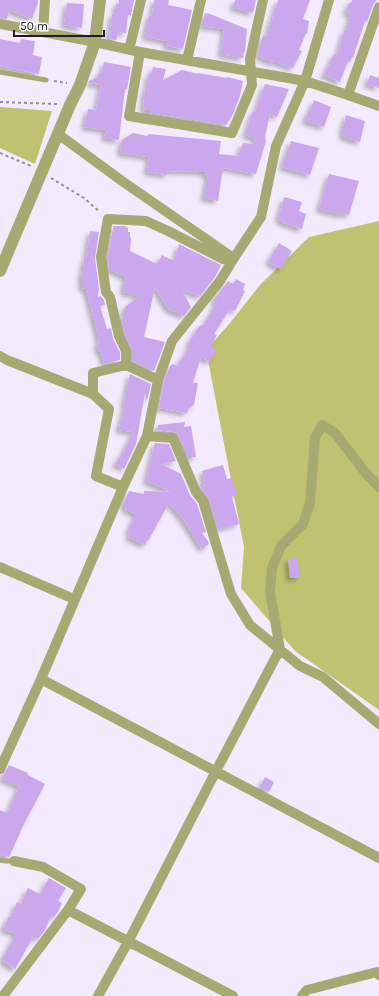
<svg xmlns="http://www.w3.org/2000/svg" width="379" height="996" font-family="Karla,sans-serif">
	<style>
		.forest { fill: #c0c271 }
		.building { fill: #cba7ed; filter: url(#shadow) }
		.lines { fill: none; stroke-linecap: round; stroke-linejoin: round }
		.path { stroke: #948e9d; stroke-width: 2; stroke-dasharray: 3 3; stroke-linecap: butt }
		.service { stroke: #a7a973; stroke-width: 5 }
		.minor { stroke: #a7a973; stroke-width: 10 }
		.tertiary { stroke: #a7a973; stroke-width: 12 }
	</style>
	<defs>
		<filter id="shadow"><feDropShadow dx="-3.5" dy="3.5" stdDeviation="2" flood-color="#0004"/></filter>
	</defs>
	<rect width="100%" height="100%" fill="#f3ebfd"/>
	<path class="forest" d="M0,107L52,111L35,164L0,148Z
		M379,221V710L295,651L241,588L244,547L206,350L230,323L260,285L309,237Z"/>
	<path class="building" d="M0,0H38V3L32,19L9,10L7,19L0,18Z
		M119,0H134L131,15H128L126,33L119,32L116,40L109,39L112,14H116V4H119Z
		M154,0H169L168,5L192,10L183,49L166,46L167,41L145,37L149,15L152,16Z
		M235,0H256L253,13L233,8Z
		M278,0H310L303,19L309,21L307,34L306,33L299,50L302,51L293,68L273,61V63L258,56L263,35L267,37L271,20H272Z
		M352,0H377L373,5L367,22L365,21L353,58L352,57L350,62L348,61L340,82L324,75L334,54L337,55L344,31H346L351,14L346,12L349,3H351Z
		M67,3L84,4L82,28L64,25Z
		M205,13L210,14L247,29L245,52H244L243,58L221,54L224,29L202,26Z
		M0,39L20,43L21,39L35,41L33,55L42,57L39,74L0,66Z
		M104,62L131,67L127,89H125L119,140L104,138L106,130L84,127L88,109L96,110L101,85L89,83V81L98,77L99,73L102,72Z
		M153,67L166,69L163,80L182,70L198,74V73L227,78V77L243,81L240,96L233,114L226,125L195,120L182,117V118L149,113V110L143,109L145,89L146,90L149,73L151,74Z
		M370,75L379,78V88L367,84Z
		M265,84L289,89L277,117L270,114L265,137L266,141L256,174L223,168L218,201L204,198L208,175L204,174V172L168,171L167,175L147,172L149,157L120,153L122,140L133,133L148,136V134L221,141L219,154L238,156L243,143L254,144L255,138L245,135L253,111L255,112Z
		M314,100L331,107L324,127L305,121L308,112L310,111Z
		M346,115L365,121L360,142L344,137L342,132Z
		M291,141L319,148L310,175L282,167Z
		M329,174L359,181L349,215L341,213V215L319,209Z
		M284,197L302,202L299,211L306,214L302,229L284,223L278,219Z
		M113,226H126V228L128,227V232H130V237L131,238L130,251L157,264L162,255L174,261L179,244L221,265L215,277L200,296L182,290L191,307L184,316L168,309L155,287L144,337L165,342L154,371L133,361L134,357H132V349L125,334L122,321L125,307L139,296L123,292L126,277L109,269L108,257L112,233H114Z
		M90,231L99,232L95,258L99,289L98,297L101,296L104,300L105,305L100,306L107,329L111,328L113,339L120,352V360L104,364L101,352L99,351L97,344L99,343L98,335L86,289L82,288V280L81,279L82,271H83L84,259H86Z
		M279,243L292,251L281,269L268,262Z
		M236,279L245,284L243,290L245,291L235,311L230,309L214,334L217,335L211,346L216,350L210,362L201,357L193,383H198L194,405L188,409L187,413L159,408L164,382L170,366L173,364L178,366L182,357H184L190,345L189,343L192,337H193L199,326L204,325L217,302L213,301L228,281L233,284Z
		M130,374L151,384L147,401L145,393L136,444L124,469L115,464L121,455H122L133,432L119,430L120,423L121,422L125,403L124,402Z
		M185,422L184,427L191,426L196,457L189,458L177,433L174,432L157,430L158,425Z
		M155,443L169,444L176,461L162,464L181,474L190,495L197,504L206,532L202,533L208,541L209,544L202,549L183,519L169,503L148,541L147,540L145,545L128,537L131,533L128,531L136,514L126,510L124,502L129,491L144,494V491L171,492L146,481L154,446Z
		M223,465L227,479L232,478L237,495L232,497L239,524L218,529L209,499L202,489L199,483L205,486L202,471Z
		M297,558L300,577L290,578L288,559Z
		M9,765L28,773V775L45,784L24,824L9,857L0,854V810L7,813L19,786L2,779Z
		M265,777L274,782L269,792L260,787Z
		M49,878L66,888L58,901L62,903L58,912L54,917L51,916L45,930L38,939L33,937L15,969L4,962L3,958L16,934L3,929L9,916L11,917L17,902L21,904L28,888L40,894Z"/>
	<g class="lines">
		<path class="path" d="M54,81L67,83
			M0,102L57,104
			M0,153L31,166
			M51,178L84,198L100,212"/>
		<path class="service" d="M0,72L46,80
			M0,860L6,861H14"/>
		<path class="minor" d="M0,24L95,42L140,52L305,81L348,95L379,106
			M43,32L45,0
			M129,50L141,0
			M140,52L129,116L232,133L252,85L250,59L263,0
			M187,60L201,0
			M348,95L379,7
			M58,134L122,181L232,257
			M0,356L7,360L93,394L109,409L96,476L123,487
			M126,365V351L119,336L110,297L106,292L101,257L108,219L146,221L168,231L223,259L227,254
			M93,394V373L126,365L158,380
			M147,436L173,438L196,492L203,501L231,594L250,625L300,666L323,677L379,724
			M0,567L74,599
			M41,679L379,858
			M0,769L41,679L123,487L147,436L158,380L172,341L220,281L234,258L261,217L276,146L305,81L329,0
			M14,861L43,867L81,889L68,910
			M3,996L68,910L233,996
			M98,996L128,942L216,771L280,649L270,592L272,568L281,546L303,524L310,503L315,438L322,425L335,433L364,471L379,487
			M302,996L307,990L377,972L379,975"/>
		<path class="tertiary" d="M0,271L70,105L80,85L95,42L100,0"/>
	</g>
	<path d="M14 30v6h90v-6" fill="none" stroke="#1f1a25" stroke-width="2"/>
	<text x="20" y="30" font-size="12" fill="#1f1a25" stroke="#fcfcfc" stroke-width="3" paint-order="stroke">50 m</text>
</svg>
